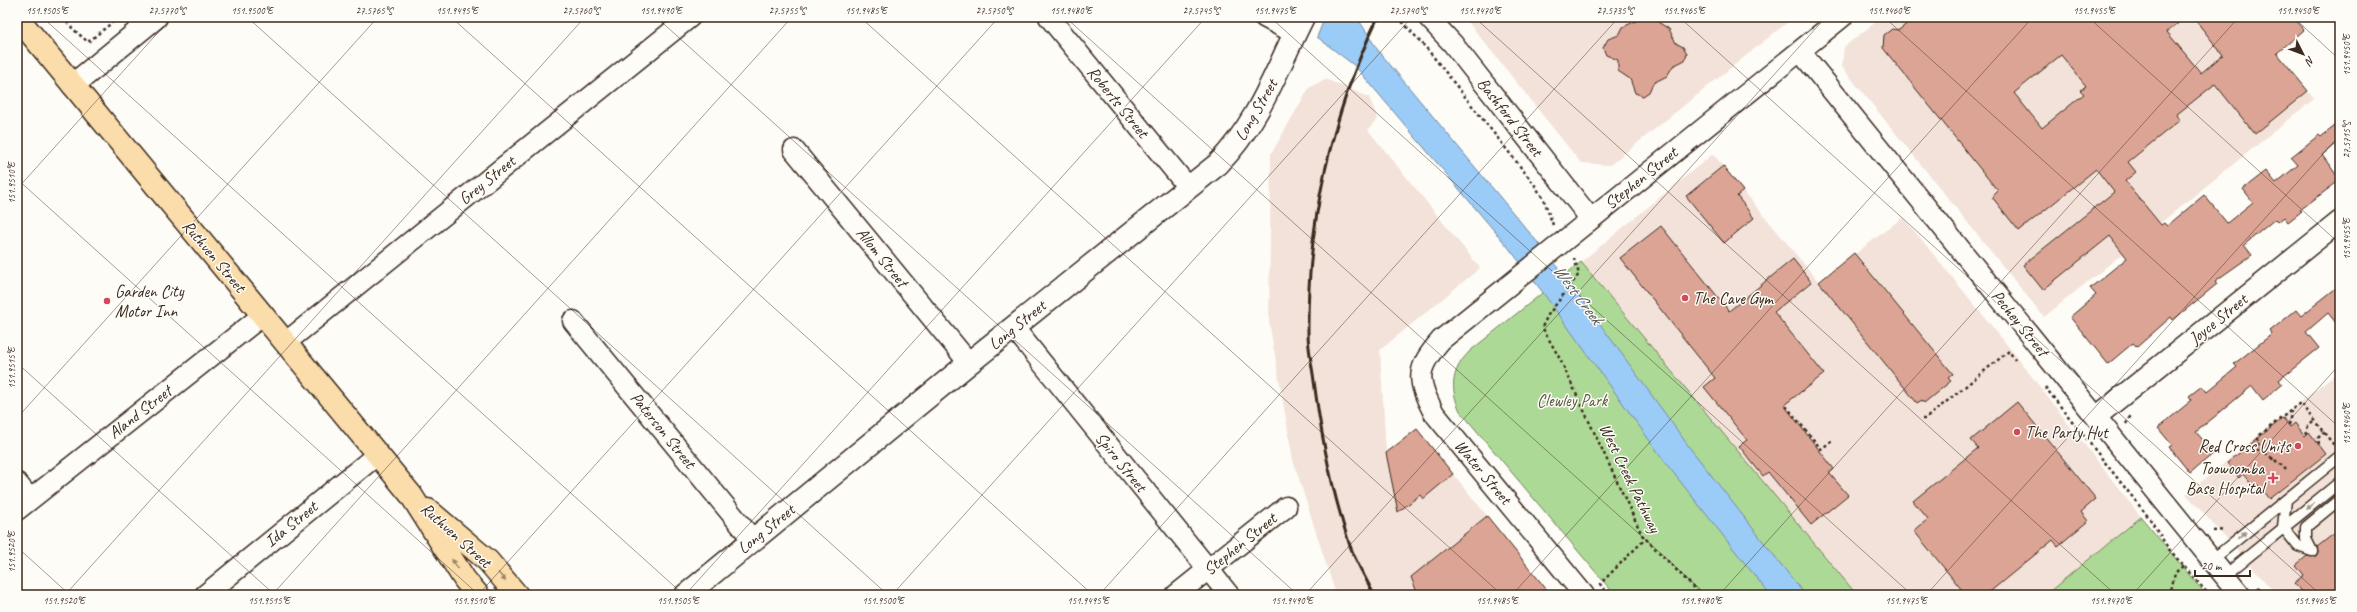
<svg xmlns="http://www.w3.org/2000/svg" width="2357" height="612" font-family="Caveat,sans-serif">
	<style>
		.built { fill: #f3e2d9 }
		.green { fill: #add997; stroke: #74825a }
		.water { fill: #9bcbf7; stroke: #758ba0 }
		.building { fill: #dca494; stroke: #3b2a1e; fill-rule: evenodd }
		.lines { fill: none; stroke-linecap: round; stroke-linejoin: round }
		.service-casing { stroke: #3b2a1e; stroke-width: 13 }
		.minor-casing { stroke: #3b2a1e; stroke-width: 23 }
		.tertiary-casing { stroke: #3b2a1e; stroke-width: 25 }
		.trunk-casing { stroke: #3b2a1e; stroke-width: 25 }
		.path { stroke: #3b2a1e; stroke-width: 2.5; stroke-dasharray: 3 3; stroke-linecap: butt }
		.service { stroke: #fdfcf7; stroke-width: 10 }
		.minor { stroke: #fdfcf7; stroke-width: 20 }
		.tertiary { stroke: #fdfcf7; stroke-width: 22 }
		.trunk { stroke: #fbddab; stroke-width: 22 }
		.rail { stroke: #3b2a1e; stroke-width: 3 }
		.oneway { fill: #9c938a }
		.oneway2 { fill: #9b8464 }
		.ticks { fill: none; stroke: #3b2a1e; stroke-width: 1; stroke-opacity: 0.45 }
		.poi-dot { fill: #d1495b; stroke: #fdfcf7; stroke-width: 1.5 }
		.labels { text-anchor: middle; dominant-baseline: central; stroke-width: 3; stroke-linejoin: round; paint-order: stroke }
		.street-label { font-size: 17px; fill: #3b2a1e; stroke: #fdfcf7 }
		.poi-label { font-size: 17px; fill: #3b2a1e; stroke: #fdfcf7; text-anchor: start }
		.park-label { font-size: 17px; fill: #58563c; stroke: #fdfcf7 }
		.water-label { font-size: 18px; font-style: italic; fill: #585a5f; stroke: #fdfcf7 }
		.neatline { fill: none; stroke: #3b2a1e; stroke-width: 1.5 }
		.ticks-label { font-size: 10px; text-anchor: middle; fill: #3b2a1e }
	</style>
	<rect width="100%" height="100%" fill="#fdfcf7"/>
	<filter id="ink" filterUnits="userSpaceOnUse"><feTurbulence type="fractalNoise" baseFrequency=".025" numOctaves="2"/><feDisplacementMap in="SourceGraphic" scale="8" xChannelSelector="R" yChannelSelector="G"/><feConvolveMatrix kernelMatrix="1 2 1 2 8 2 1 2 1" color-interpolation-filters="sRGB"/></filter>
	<g filter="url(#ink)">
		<path class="built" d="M1464,17H1794L1610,165L1581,163Z
			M1882,17H2249L2314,99L2044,317L1842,67L1844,47Z
			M1325,79L1369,97L1378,119L1368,130L1480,268L1380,350L1386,453L1417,429L1551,595H1336L1293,460L1269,321L1271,154L1309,88Z
			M1713,154L1819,282L1903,217L2008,346L2141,517L2045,595H1857L1581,262Z
			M2340,370V595H2277L2186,494Z"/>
		<path class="green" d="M1581,262L1857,595H1615L1460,411C1449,387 1452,369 1470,351Z
			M2141,517L2206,595H2045Z"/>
		<path class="water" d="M1325,17H1357L1377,49L1563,273L1690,448L1805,595H1770L1668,466L1541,290L1508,247L1355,66L1317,37Z"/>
		<path class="building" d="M1640,17H1659L1658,22L1669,29L1676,43L1683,47L1687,53L1685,60L1673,66L1667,76L1653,83L1649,92L1643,96L1635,93L1630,79L1618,71V60L1606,55L1603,48L1608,39L1619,35L1623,27L1640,19Z
			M1915,17H2186L2167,32L2201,73L2223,55L2193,17H2294L2304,30L2277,53L2308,91L2255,134L2215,84L2176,115L2180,120L2128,162L2136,172L2125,181L2161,225L2164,223L2167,226L2204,195L2227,223L2253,202L2243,189L2266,171L2276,183L2298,165L2291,157L2319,135L2321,137L2340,122V140L2322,155L2340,180L2300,210L2302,211L2288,222L2284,217L2278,222L2275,219L2244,245L2252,255L2215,281L2217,284L2173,320L2171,317L2137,347L2133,343L2108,364L2070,317L2096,295L2090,288L2127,258L2110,236L2043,290L2023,265L2114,192L2096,169L2019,231L1992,197L1998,191L1883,48L1884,35L1892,29L1899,30ZM2061,55L2086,86L2080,90L2084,94L2042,128L2014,93Z
			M1723,166L1743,191L1737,196L1754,218L1724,243L1686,196Z
			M1661,226L1729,311L1793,259L1811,282L1774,312L1824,374L1784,405L1834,469L1829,473L1848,495L1811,525L1768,472L1763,476L1739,446L1747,440L1704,387L1715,378L1620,258Z
			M1854,253L1953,374L1948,378L1951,381L1924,403L1922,400L1917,403L1819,282Z
			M2340,285V328L2328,313L2306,332L2319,348L2279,380L2282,384L2263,400L2252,386L2196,432L2214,453L2190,473L2169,447L2172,445L2158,428L2192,400L2189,396L2202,386L2207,392L2237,367L2234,364L2272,334L2270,331L2296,310L2301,316Z
			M2017,402L2096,499L2081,512L2088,521L2058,546L2053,540L1986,595H1966L1914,531L1928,519L1913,501L1978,448L1971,440Z
			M2283,418L2290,427L2295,423L2305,436L2309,432L2326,454L2269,499L2258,485L2254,488L2243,474L2239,478L2227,463Z
			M1417,429L1453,474L1423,499L1420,495L1398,512L1386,453Z
			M1487,516L1551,595H1418L1411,577Z
			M2340,529V595H2304L2294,583L2304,575L2296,565L2307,556H2316L2318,552L2317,547Z"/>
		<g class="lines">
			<g class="service-casing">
				<path id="service" d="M2286,500L2283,527L2298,546L2312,551
					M2312,551L2306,539V527L2340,499
					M2212,560L2340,456
					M2224,576L2340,482"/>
			</g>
			<g class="minor-casing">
				<path id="minor" d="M1049,17L1188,187
					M1264,17L1294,33
					M1428,17L1453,44L1590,218
					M1800,51L2240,595
					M794,150L969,363
					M573,321L753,540
					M1014,328L1229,595
					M285,343L690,17
					M2096,417L2340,221
					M17,483L30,499
					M17,510L263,315
					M205,595L378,454
					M1176,595L1286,507
					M1584,595L1434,413C1416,379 1416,369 1441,340L1842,17"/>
			</g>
			<g class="tertiary-casing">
				<path id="tertiary" d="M73,85L156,17
					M686,595L969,363L1218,164C1260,121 1276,70 1303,17"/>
			</g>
			<g class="trunk-casing">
				<path id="trunk" d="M17,17L411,495L465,580L478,595
					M428,510L488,561L517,595"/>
			</g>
			<path class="path" d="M63,17L73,29L88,42L119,17
				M1398,17L1428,50L1534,184L1544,200L1553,225
				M1574,258L1579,274L1548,315L1542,327L1560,359L1642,535L1701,595
				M2045,387L2150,519L2168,548L2209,595
				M1786,406L1821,449L1833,440
				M1922,419H1925L2009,351L2015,360
				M2126,424L2131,415
				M2289,425L2291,411
				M2307,434L2306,429L2314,421
				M2258,444V452
				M2319,444L2318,438L2324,432
				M2272,457L2273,462
				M2286,470C2278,460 2260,453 2257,441L2260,435L2300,403L2334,445
				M2213,531L2224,530
				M2258,587L2265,595
				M1609,595L1600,584L1645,539
				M2170,595L2175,573L2184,565"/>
			<use href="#service" class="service"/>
			<use href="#minor" class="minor"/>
			<use href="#tertiary" class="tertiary"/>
			<use href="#trunk" class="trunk"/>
			<path class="rail" d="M1374,595C1366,578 1355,561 1349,543C1332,491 1321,435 1314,381C1312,365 1308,349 1308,333C1307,224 1331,115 1378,17"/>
		</g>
		<defs><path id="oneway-solid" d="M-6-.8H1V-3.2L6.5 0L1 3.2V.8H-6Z"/></defs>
		<g class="oneway">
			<use href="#oneway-solid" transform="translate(2310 506) rotate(141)"/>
			<use href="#oneway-solid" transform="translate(2242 535) rotate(-39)"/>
		</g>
		<g class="oneway2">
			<use href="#oneway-solid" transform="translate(455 564) rotate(-123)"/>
			<use href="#oneway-solid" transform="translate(502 577) rotate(50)"/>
		</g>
	</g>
	<path class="ticks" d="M42,17L684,595M247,17L888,595M451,17L1093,595M656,17L1298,595M860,17L1502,595M1065,17L1707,595M1270,17L1912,595M1474,17L2116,595M1679,17L2321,595M1884,17L2340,428M2088,17L2340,244M2293,17L2340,60M17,179L479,595M17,189L172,17M17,363L275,595M17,418L378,17M17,547L70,595M65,595L585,17M272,595L792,17M478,595L999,17M685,595L1206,17M892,595L1412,17M1099,595L1619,17M1305,595L1826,17M1512,595L2033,17M1719,595L2239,17M1926,595L2340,135M2132,595L2340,364M2339,595L2340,594"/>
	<g class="poi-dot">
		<circle cx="1685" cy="298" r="4"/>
		<circle cx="107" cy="301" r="4"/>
		<circle cx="2017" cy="432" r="4"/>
		<circle cx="2298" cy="446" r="4"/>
		<path d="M2271 472h4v4h4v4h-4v4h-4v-4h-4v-4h4z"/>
	</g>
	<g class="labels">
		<g class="street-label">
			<text transform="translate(1118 102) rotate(51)">Roberts Street</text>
			<text transform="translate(1256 110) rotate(-60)">Long Street</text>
			<text transform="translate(1510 117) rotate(52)">Bashford Street</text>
			<text transform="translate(1641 178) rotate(-39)">Stephen Street</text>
			<text transform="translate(487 180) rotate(-39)">Grey Street</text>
			<text transform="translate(214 256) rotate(50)">Ruthven Street</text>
			<text transform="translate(882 257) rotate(51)">Allom Street</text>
			<text transform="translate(2218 319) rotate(-39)">Joyce Street</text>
			<text transform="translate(2020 323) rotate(51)">Pechey Street</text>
			<text transform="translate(1017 325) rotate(-39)">Long Street</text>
			<text transform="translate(140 412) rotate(-38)">Aland Street</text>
			<text transform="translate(663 430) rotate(51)">Paterson Street</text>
			<text transform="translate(1121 462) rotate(51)">Spiro Street</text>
			<text transform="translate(1483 472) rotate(50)">Water Street</text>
			<text transform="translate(1630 478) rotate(64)">West Creek Pathway</text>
			<text transform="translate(291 524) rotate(-39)">Ida Street</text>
			<text transform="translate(766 529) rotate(-39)">Long Street</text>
			<text transform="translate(456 535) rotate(42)">Ruthven Street</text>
			<text transform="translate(1240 544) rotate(-39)">Stephen Street</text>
		</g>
		<g class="poi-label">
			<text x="115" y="291">Garden City<tspan x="115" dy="20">Motor Inn</tspan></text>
			<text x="1693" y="298">The Cave Gym</text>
			<text x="2025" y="432">The Party Hut</text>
			<text x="2290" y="446" text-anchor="end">Red Cross Units</text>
			<text x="2264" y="468" text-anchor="end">Toowoomba<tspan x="2264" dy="20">Base Hospital</tspan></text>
		</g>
		<g class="park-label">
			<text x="1572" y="400">Clewley Park</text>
		</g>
		<g class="water-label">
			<text transform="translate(1578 294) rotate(53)">West Creek</text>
		</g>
	</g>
	<rect width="2357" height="612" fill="none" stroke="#fdfcf7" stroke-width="44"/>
	<g transform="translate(2303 54) rotate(132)" stroke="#fdfcf7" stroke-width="3" paint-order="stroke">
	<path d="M0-3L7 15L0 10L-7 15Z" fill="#3b2a1e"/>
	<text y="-6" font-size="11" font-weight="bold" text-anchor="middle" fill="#3b2a1e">N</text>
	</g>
	<path d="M2195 570v6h55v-6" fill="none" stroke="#3b2a1e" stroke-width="2"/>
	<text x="2201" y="570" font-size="12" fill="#3b2a1e" stroke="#fdfcf7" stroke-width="3" paint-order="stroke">20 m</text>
	<rect x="22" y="22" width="2313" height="568" class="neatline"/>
	<g class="ticks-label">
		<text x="47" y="14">151.9505°E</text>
		<text x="167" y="14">27.5770°S</text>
		<text x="252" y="14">151.9500°E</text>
		<text x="374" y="14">27.5765°S</text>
		<text x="457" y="14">151.9495°E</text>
		<text x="581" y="14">27.5760°S</text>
		<text x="661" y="14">151.9490°E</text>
		<text x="787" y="14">27.5755°S</text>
		<text x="866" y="14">151.9485°E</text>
		<text x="994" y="14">27.5750°S</text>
		<text x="1071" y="14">151.9480°E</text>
		<text x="1201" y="14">27.5745°S</text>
		<text x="1275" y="14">151.9475°E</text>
		<text x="1408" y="14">27.5740°S</text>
		<text x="1480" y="14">151.9470°E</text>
		<text x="1615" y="14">27.5735°S</text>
		<text x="1684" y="14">151.9465°E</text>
		<text x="1889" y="14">151.9460°E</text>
		<text x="2094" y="14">151.9455°E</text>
		<text x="2298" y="14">151.9450°E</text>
		<text transform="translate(2346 55) rotate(-90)" y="4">151.9450°E</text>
		<text transform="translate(2346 140) rotate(-90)" y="4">27.5715°S</text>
		<text transform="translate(11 183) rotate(-90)" y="4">151.9510°E</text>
		<text transform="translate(2346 239) rotate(-90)" y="4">151.9455°E</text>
		<text transform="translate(11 368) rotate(-90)" y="4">151.9515°E</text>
		<text transform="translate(2346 424) rotate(-90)" y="4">151.9460°E</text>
		<text transform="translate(11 552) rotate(-90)" y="4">151.9520°E</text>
		<text x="64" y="604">151.9520°E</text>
		<text x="269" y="604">151.9515°E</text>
		<text x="474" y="604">151.9510°E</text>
		<text x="678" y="604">151.9505°E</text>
		<text x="883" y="604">151.9500°E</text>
		<text x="1088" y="604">151.9495°E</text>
		<text x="1292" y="604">151.9490°E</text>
		<text x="1497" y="604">151.9485°E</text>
		<text x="1701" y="604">151.9480°E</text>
		<text x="1906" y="604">151.9475°E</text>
		<text x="2111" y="604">151.9470°E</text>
		<text x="2315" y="604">151.9465°E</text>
	</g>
</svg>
